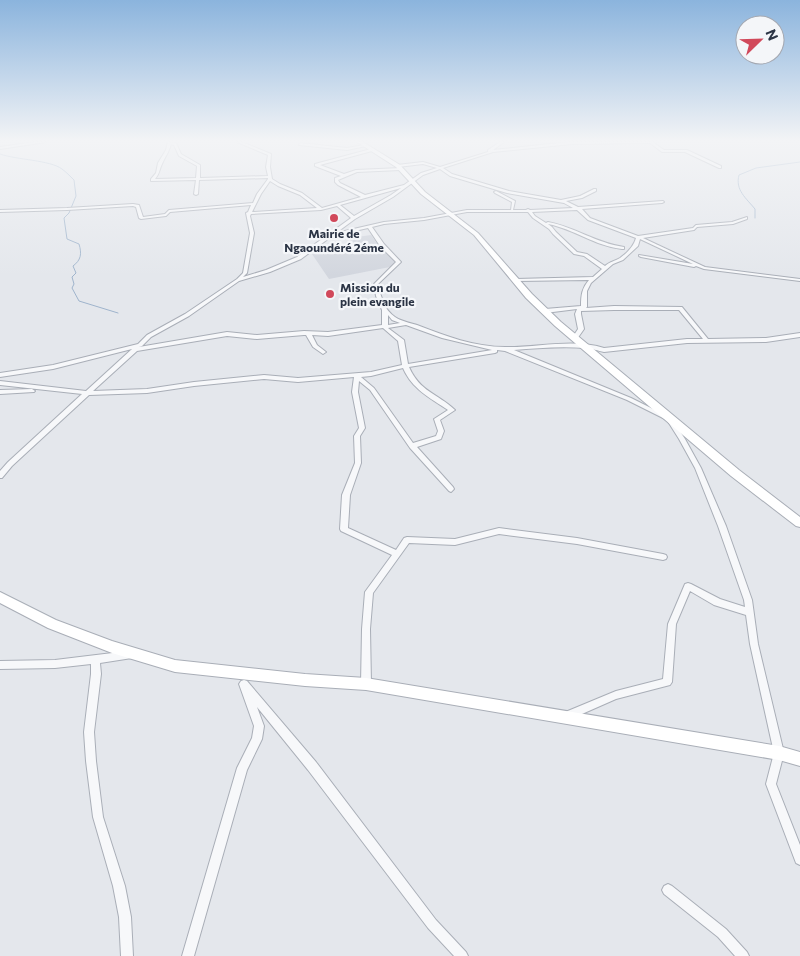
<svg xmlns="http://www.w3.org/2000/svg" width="800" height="956" font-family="Commissioner,sans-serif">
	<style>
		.built { fill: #d2d6de }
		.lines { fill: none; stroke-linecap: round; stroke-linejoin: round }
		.stream { stroke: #9fb4cc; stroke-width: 1 }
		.street-casing { stroke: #a9aeb7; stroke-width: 2 }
		.secondary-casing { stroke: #a9aeb7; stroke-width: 2 }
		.street { fill: #f7f8fa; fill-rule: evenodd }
		.secondary { fill: #fff; fill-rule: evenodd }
		.poi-dot { fill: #d1495b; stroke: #f4f6f9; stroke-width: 2 }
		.labels { text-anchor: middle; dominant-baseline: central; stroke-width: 4.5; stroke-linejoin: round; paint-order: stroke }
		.far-poi-label { font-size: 12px; font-weight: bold; fill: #2b3445; stroke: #f4f6f9 }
	</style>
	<rect width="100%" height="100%" fill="#e4e7ec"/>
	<path class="built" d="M371,235L376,242L396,260L395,266L329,279L312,254L352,246L350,238Z"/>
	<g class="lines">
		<path class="stream" d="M0,154C17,160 50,160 62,169C66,172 70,176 74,180L76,196L69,213L64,218L67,239L79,244C82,254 81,260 73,266L76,273L72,277L74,284L72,288L79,301L118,313
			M755,218V209C746,198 735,190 739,175L756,168L800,162"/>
		<g class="street-casing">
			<path id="street" d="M34,142H46L0,149V147Z
				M168,142L176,143L181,154L200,165V178L268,176L266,167L268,155L237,142H242L271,154L270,167L272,179L280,184L302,193L322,208L361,197L338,185L335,182V178L341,176L315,166V164L371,149L372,151L320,165L344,174L356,170L401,168L400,170L357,172L338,180L340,183L365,195L404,185L421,173L437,168L423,164L398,167L397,165L423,162L440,167L488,152V150L500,142H504L493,150L568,142H656L654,143L664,150H687L721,166V168H719L685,152H662L650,143L572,144L493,152L443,168L452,174L509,191L561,200L580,196L594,189H596V191L582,198L566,201L578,207L663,201L664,202L662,203L582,209L590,218L638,236L693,228L696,225L732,222L747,217V219L733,224L697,227L694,230L643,238L705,267L800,279V281L704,269L696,266L694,267L641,257L639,256V255L693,264L640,239L638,246L623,260L613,264L591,283L587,291V307L586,308L614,306L682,307L708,339L766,338L800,333V337L766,342L687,343L604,352C598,351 592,348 585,348C561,346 537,348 514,350L631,398L671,418L685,439L701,468L726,526L752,600L758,644L784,753L776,784L800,845V865L796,863L766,784L774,753L750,644L746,615L714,605L690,591L676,624L672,682L670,685L616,699L566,721L563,719L561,716L563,713L616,691L663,679L668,624L685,584L688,583L691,584L720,599L745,607L744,600L718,526L695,468L679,439L667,420L627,400L505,351L497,350V352L495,353L409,367C420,392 437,393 455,410L440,420L444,431L441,439L417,447L453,487L454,489L451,492L449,491L410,448L370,390L359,381L358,392L365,428L360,436L361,463L350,495L348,528L396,550L404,538L407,537L455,539L499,528L577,538L663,554L666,555L667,557L666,559L663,560L577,544L499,534L455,545L409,543L373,593L370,629L371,684L369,687L366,688L363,687L361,684L362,629L365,592L392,555L341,531L340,529L342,495L355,463L354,436L359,428L352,392L354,377L298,382L264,379L194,386L147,393L89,395L12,466L2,478H0V471L8,462L82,394L0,385V381L86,391L132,349L53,369L0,377V373L53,365L138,344L147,335L185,314L237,279L243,273L250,233L246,213L248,212L251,205L170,212L166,216L141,219L139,218L136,207L133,206L67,210L0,212V210L67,208L133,204L139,205L143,217L165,214L169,210L253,203L257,194L268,179V178L199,180L198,194L196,195L194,194L196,180L151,181V179L156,173L158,163L166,150ZM171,144L174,145L179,156L197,166L196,178L155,179C160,173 159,170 162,164C165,157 169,152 171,144ZM440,169L450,176L507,193L564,203L573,208L530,210L528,209L526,210H513L515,201L496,191L494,192L495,193L512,202L511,210H467L424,218L384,222L336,233L355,219L393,197L423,175ZM270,181L278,186L300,195L317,208L252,212L261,194ZM401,188L391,195L354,216L340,205ZM337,206L351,218L297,257L266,270L243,277L247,273L254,233L250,216L251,214L321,210ZM577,210L588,220L636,238C634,246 627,253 620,258C615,261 609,262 605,266L587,254L577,252L556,232L552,227L548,224C574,229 595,246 622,249H624V247C596,243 575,227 548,222L546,223L535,216L532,212ZM467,212H528L533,218L549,229L553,234L574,254L584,256L602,269L593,277L516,279L514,280L516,281L589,280C582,288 581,295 581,306L545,309L542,311L545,313L577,309L575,314L578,329L572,338L573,339H577L584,329L581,314V311L614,310H679L703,339H687L604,348C572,338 537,348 505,347C475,347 445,336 417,325C410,323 401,321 395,317C384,310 381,297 378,284L401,262L384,244L372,227L384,224L424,220ZM368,228L380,246L396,262L374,284L376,296L382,310V325L328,332L304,331L257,335L227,332L139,347L142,346L151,337L189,316L239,281L270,272L301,259L332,236ZM388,315L392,320L400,323L388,325ZM406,325L442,338L492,350L408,364L404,340L388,328ZM383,328L398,341L402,365L371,372L298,378L264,375L194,382L147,389L93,391L137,351L227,336L257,339L304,335H306L313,347L323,354L326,352L317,345L312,335L328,336ZM403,368C412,389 430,398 448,410L434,419L438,431L436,436L413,443L374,388L361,377L371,376Z
				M300,143L347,148L364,145L366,146L347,150L299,145Z
				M32,389L35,391L34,392L0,394V390Z
				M129,651L132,652L133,655L132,658L100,663L101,674L94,732L96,761L103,817L125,886L131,917L133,956H121L119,917L113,886L93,817L86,761L84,732L91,674V664L55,668L0,669V661L55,660Z
				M244,680L247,681L316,762L436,920L466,952L468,956H454L428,928L308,770L257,707L264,726L262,739L247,770L194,956H182L237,768L252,738L254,726L239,684L241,681Z
				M668,884L672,886L726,929L747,952L749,956H735L718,937L664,894L662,890L664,886Z"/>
		</g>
		<g class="secondary-casing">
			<path id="secondary" d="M357,142H363L400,165L425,192L478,233L532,294L561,322L739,470L800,517V527L796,526L731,476L555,326L526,298L474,235L421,194L396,167Z
				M0,592L56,620L112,641L175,660L305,674L366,678L779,746L800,752V766L779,760L366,690L305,686L175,672L112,653L48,628L0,603Z"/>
		</g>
		<use href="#street" class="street"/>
		<use href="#secondary" class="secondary"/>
	</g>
	<linearGradient id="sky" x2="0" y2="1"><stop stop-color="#8bb4dd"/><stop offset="0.51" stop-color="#f3f4f6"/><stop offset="1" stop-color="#f3f4f6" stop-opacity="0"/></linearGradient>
	<rect width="800" height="276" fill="url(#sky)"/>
	<g class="poi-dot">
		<circle cx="334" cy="218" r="5"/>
		<circle cx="330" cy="294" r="5"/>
	</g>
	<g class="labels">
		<g class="far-poi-label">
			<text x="334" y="233">Mairie de<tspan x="334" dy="14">Ngaoundéré 2éme</tspan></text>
			<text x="340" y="287" text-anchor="start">Mission du<tspan x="340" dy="14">plein evangile</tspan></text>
		</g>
	</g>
	<g transform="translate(760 40) rotate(67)"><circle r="24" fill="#f4f6f9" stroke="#a4a8b1"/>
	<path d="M0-4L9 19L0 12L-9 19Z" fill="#d1495b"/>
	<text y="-8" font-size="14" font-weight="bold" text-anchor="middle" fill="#2b3445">N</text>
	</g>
</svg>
